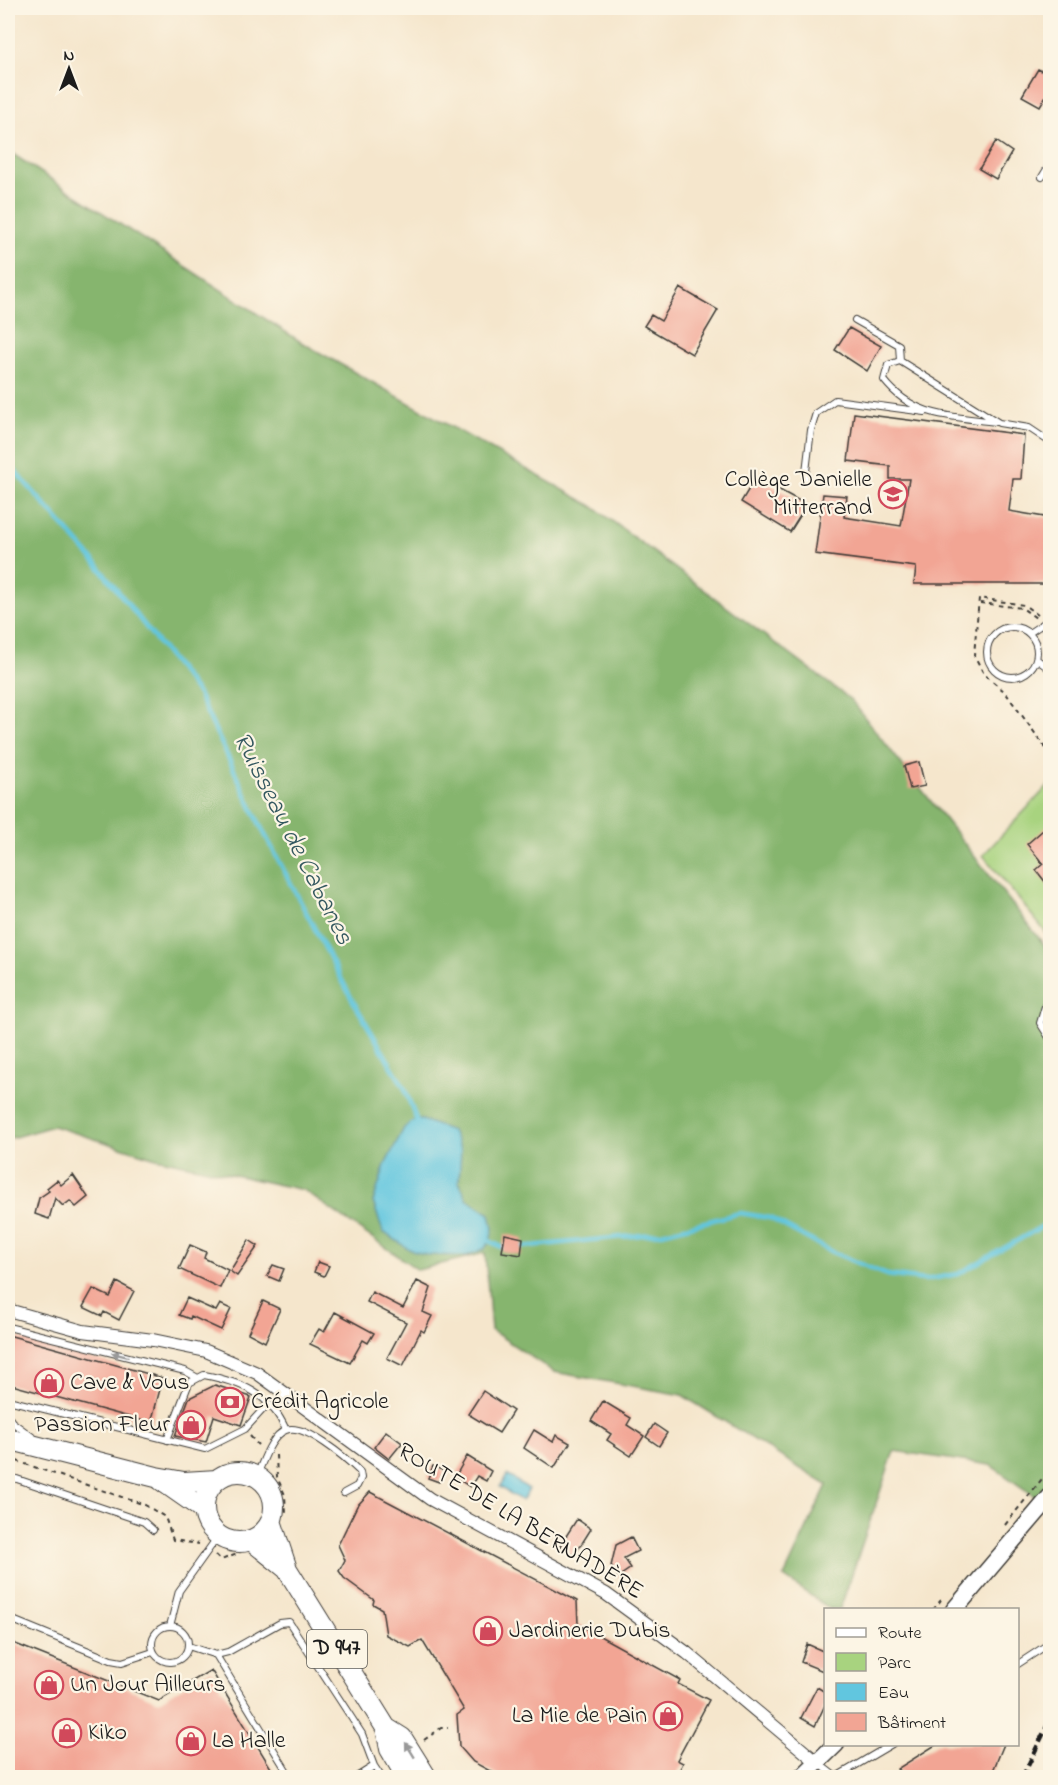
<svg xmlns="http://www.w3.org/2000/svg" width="1058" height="1785" font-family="'Indie Flower',sans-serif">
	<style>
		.green { fill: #a8d37f; stroke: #62784e; stroke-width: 1.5 }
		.forest { fill: #86b56e; stroke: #516845; stroke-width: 1.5 }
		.water { fill: #61c6df; stroke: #3e717e; stroke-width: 1.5 }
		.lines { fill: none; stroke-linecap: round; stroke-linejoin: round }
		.stream { stroke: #61c6df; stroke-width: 4.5 }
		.building { fill: #f2a594 }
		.service-casing { stroke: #3d3a36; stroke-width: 8 }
		.minor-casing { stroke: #3d3a36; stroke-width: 14 }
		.secondary-casing { stroke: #3d3a36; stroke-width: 19 }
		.primary-casing { stroke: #3d3a36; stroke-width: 22 }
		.path { stroke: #3d3a36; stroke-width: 2; stroke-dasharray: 4.5 4.5; stroke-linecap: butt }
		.service { stroke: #fff; stroke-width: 6 }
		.minor { stroke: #fff; stroke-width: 12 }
		.secondary { stroke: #fff; stroke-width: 16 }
		.primary { stroke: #fff; stroke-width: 20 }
		.rail { stroke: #1c1c1c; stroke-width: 4.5; stroke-dasharray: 9 4.5; stroke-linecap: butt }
		.oneway { fill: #999 }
		.labels { text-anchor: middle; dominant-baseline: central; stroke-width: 4.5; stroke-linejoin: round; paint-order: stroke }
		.shield { fill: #fcf5e5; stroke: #5f5d58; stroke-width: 1.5 }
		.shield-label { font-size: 22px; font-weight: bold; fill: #1c1c1c }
		.poi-label { font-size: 24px; fill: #1c1c1c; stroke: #fcf5e5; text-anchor: start }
		.street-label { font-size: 24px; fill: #1c1c1c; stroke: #fcf5e5 }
		.water-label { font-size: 26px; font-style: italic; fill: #345860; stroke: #fcf5e5 }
	</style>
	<rect width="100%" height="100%" fill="#fcf5e5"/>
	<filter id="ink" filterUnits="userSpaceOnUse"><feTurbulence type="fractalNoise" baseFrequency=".0167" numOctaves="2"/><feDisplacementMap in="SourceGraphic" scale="12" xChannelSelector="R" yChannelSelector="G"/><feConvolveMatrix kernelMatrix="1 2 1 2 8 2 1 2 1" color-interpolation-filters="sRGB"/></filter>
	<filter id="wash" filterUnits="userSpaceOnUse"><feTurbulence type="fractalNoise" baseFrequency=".008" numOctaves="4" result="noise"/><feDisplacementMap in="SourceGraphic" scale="24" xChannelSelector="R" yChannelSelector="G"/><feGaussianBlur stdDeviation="1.35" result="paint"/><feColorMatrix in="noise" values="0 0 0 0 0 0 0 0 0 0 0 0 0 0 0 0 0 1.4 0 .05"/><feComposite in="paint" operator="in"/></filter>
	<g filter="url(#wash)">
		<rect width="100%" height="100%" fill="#f5e6cc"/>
		<path class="green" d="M1050,784V932L1047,934L983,855Z"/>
		<path class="forest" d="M8,151L301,342L592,506L851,700L1050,952V1507L990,1465L894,1451L840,1609H830L784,1577L827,1485L682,1395L554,1372L491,1330L485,1253L418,1270L303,1190L156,1158L53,1126L8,1139Z"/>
		<path class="water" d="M417,1118L452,1131L461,1151L459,1182L467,1199L490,1214L493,1229L490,1242L484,1249L466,1256L428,1255L412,1251L383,1232L373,1202L385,1165L404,1128Z
			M507,1475L529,1489L522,1501L500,1487Z"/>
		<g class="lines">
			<path class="stream" d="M8,463L96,563L198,694L261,827L353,1001L404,1087L418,1124
				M486,1239L503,1248
				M522,1247L662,1233L740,1213L770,1218L832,1252L887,1275L925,1280L958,1274L1050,1222"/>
		</g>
		<g id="blocks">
			<path class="building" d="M1038,69L1050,76V89L1040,106L1022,96Z
				M996,141L1012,152L996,179L979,169Z
				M680,288L718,310L692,354L644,326L651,315L661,321Z
				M849,328L881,346L867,371L835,350Z
				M854,413L1024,435L1021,479H1013L1009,511L1050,518V584H914L916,567L815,554L823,494L847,496L844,517L901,526L909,479H890V466L848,461Z
				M756,477L807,505L790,532L741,502Z
				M919,762L925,786L910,789L904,766Z
				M1050,824V888L1036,870L1043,864L1027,844Z
				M73,1175L88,1197L76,1207L70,1201L63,1206L55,1198L49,1219L35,1214L39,1198L49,1191L47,1188L57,1180L61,1185Z
				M505,1234L523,1238L521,1255L502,1252Z
				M249,1240L258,1246L237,1276L230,1271Z
				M190,1245L206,1252L204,1258L228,1270L220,1288L179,1269Z
				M318,1262L329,1266L324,1276L314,1272Z
				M273,1265L284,1269L279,1281L267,1276Z
				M417,1281L431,1288L423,1312L432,1316L424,1332L421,1330L403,1366L387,1358L406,1322L367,1302L372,1292L403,1308Z
				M117,1282L134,1291L119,1320L104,1312L102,1316L83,1307L93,1289L110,1297Z
				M187,1298L216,1311L220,1304L231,1309L221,1330L191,1316L190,1319L179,1315Z
				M263,1301L280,1309L265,1342L248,1333Z
				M335,1312L374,1333L368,1343L363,1340L350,1363L310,1344L319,1329L324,1332Z
				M8,1335L163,1378L151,1423L8,1384Z
				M215,1385L251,1397L241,1425L214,1416L206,1442L175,1436L189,1398Z
				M483,1391L513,1411L499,1433L468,1414Z
				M603,1401L631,1418L627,1425L644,1436L631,1456L607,1440L611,1434L591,1421Z
				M654,1424L667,1433L659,1446L646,1437Z
				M534,1430L553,1442L556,1435L570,1443L554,1468L524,1448Z
				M386,1431L402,1443L389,1459L374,1447Z
				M467,1456L491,1471L486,1481L477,1476L470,1487L455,1477Z
				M433,1466L444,1471L439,1482L428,1478Z
				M370,1492L577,1601L578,1624L680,1680L678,1684L709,1700L677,1760L683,1763L675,1778H503L473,1762L459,1746L457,1715L464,1710L422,1640L410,1647L386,1635L382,1609L373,1604L374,1600L344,1578L339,1571L345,1560L338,1545L357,1506Z
				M577,1519L591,1529L574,1556L559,1547Z
				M631,1537L638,1551L624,1558L631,1568L618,1577L611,1566L616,1545Z
				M8,1641L159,1701L211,1670L277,1778H8Z
				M807,1644L825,1652L823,1671L801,1662Z
				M817,1687L825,1692V1705L815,1726L801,1718Z
				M937,1744H1004L990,1778H908L897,1769Z"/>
		</g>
	</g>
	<g filter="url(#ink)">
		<use href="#blocks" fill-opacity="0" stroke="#3d3a36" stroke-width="1.5"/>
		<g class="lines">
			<g class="service-casing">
				<path id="service" d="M1042,177L1050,164
					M855,320L899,345L900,361L999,423L1029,428L1050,442
					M900,361L888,365L884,380C914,418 951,416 996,422
					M805,480L811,430L816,413L835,400L925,412
					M987 652a25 25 0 1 1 50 0a25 25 0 1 1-50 0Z
					M1029,633L1050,619
					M1036,659L1050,669
					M1050,990L1040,1023L1050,1039
					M8,1327L185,1371L196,1377
					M8,1400L205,1449L245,1429L267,1405
					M8,1416L12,1422L35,1439
					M167,1440L189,1383L204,1375C241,1382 270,1393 286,1430
					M8,1476L144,1522L153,1530
					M256,1477C263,1463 270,1436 286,1430C304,1422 347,1459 360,1472L361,1478L357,1486L344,1493
					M8,1618L111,1660L122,1662L153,1652
					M152 1644a18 18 0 1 1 36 0a18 18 0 1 1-36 0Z
					M170,1626L179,1591L219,1535
					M188,1646L216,1655L228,1652L280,1623L289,1622L362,1734L374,1766L382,1778
					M216,1655L291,1778
					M1018,1664L1050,1643
					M819,1764L836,1777L892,1744
					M355,1778L374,1766"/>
			</g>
			<g class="minor-casing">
				<path id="minor" d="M8,1310L83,1331L153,1340L206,1351L257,1373L430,1499L606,1594L687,1653L818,1763"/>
			</g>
			<g class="secondary-casing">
				<path id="secondary" d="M954,1610L1050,1497
					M801,1778L836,1744"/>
			</g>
			<g class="primary-casing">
				<path id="primary" d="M8,1439L156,1477L184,1482L217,1480
					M204 1507a35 35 0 1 1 70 0a35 35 0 1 1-70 0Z
					M161,1480L204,1510
					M271,1521L287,1569L386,1728L402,1738L427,1778
					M251,1540L287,1569
					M386,1728L390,1749L407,1778"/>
			</g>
			<path class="path" d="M980,603L1022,608L1036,618
				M1038,615L1024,605L979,598L974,655L984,674L1005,692L1050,754
				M1046,632L1050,640
				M250,1436L258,1445
				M276,1455L277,1477L285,1495L286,1513
				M8,1458L145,1505L165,1517L173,1540L199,1544
				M1005,1525L1050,1469
				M216,1555L221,1560L240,1553
				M933,1610L941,1600
				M424,1740L441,1728H448"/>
			<use href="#service" class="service"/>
			<use href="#minor" class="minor"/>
			<use href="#secondary" class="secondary"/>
			<use href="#primary" class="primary"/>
			<path class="rail" d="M1022,1778L1050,1720"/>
		</g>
		<defs><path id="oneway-solid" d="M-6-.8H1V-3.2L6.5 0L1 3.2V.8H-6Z" transform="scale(1.5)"/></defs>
		<g class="oneway">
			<use href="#oneway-solid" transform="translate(120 1355) rotate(-166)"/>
			<use href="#oneway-solid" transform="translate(410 1750) rotate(-122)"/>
		</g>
	</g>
	<defs>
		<g id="school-ring" transform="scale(1.5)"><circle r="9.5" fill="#fcf5e5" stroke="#d1495b" stroke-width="1.5"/><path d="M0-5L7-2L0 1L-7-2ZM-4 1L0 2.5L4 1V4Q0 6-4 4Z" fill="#d1495b"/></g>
		<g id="shop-ring" transform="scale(1.5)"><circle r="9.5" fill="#fcf5e5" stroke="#d1495b" stroke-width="1.5"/><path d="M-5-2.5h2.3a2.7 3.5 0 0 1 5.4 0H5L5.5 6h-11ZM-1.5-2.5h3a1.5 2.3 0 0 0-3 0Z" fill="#d1495b"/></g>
		<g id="bank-ring" transform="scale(1.5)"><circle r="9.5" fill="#fcf5e5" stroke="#d1495b" stroke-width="1.5"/><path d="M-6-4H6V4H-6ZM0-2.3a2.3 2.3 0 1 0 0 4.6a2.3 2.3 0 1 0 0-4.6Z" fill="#d1495b"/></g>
	</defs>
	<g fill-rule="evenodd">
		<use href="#school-ring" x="893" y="494"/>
		<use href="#shop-ring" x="49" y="1383"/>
		<use href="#bank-ring" x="230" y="1402"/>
		<use href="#shop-ring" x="191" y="1425"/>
		<use href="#shop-ring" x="488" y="1631"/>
		<use href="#shop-ring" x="49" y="1685"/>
		<use href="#shop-ring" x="668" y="1716"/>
		<use href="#shop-ring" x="67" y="1733"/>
		<use href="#shop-ring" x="191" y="1741"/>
	</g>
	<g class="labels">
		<rect class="shield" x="307" y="1630" width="60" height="38" rx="4.5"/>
		<g class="shield-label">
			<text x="337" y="1649">D 947</text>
		</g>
		<g class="poi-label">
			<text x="872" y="480" text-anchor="end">Collège Danielle<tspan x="872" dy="28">Mitterrand</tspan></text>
			<text x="70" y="1383">Cave &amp; Vous</text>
			<text x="251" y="1402">Crédit Agricole</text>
			<text x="170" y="1425" text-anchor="end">Passion Fleur</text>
			<text x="509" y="1631">Jardinerie Dubis</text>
			<text x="70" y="1685">Un Jour Ailleurs</text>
			<text x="647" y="1716" text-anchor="end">La Mie de Pain</text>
			<text x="88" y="1733">Kiko</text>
			<text x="212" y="1741">La Halle</text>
		</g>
		<g class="street-label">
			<text transform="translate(520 1522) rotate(31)">ROUTE DE LA BERNADÈRE</text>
		</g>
		<g class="water-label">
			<text transform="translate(292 839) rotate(63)">Ruisseau de Cabanes</text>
		</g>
	</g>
	<rect width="1058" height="1785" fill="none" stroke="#fcf5e5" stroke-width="30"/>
	<rect x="824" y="1608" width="195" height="138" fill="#fcf5e5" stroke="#a29e95" stroke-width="1.5"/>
	<rect x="836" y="1628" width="30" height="9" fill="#ffffff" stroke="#a29e95" stroke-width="1.5"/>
	<text x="878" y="1638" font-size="18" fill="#1c1c1c">Route</text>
	<rect x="836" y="1653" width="30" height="18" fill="#a8d37f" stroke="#a29e95" stroke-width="1.5"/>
	<text x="878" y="1668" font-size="18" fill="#1c1c1c">Parc</text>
	<rect x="836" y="1683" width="30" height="18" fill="#61c6df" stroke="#a29e95" stroke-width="1.5"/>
	<text x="878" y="1698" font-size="18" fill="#1c1c1c">Eau</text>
	<rect x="836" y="1713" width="30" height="18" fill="#f2a594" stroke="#a29e95" stroke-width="1.5"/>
	<text x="878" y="1728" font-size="18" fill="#1c1c1c">Bâtiment</text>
	<g transform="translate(69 69)" stroke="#fcf5e5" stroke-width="4.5" paint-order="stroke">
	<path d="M0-4.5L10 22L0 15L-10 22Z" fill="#1c1c1c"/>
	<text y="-9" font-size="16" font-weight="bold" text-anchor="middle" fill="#1c1c1c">N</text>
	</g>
</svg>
